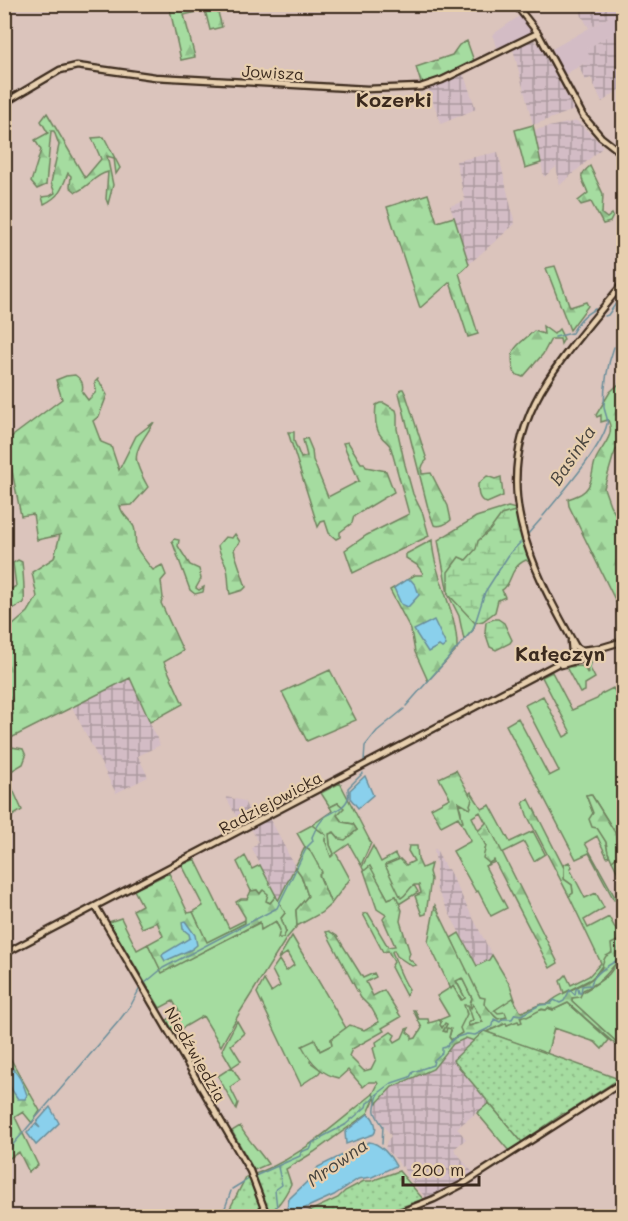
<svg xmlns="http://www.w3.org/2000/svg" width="628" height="1221" font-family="Mali,sans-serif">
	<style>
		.built { fill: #d3bcc5 }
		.industrial { fill: url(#industrial-grid) }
		.grass { fill: #a5dca0; stroke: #70835f; stroke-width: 1.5 }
		.forest { fill: url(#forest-firs); stroke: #70835f; stroke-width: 1.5 }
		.wetland { fill: url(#wetland-marsh); stroke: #70835f; stroke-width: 1.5 }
		.park { fill: url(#park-dots); stroke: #70835f; stroke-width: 1.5 }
		.water { fill: #8ad0ec; stroke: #6a8e9a; stroke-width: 1.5 }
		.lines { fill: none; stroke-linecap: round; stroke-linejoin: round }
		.stream { stroke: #6a8e9a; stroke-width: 1.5 }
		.secondary-casing { stroke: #3b2a1e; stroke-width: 9 }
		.secondary { stroke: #e7cfaf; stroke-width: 4.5 }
		.labels { text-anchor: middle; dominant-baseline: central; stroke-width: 4.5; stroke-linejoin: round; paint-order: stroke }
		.street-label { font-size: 16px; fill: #3b2a1e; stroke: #e7cfaf }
		.water-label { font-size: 18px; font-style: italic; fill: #47433d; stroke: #e7cfaf }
		.quarter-label { font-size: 20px; font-weight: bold; fill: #3b2a1e; stroke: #e7cfaf }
	</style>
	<defs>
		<pattern id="industrial-grid" width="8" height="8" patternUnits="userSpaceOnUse" patternTransform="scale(1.5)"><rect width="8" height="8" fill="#d3bcc5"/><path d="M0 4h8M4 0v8" fill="none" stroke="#ac999f"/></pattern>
		<pattern id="forest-firs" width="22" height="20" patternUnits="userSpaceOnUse" patternTransform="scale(1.5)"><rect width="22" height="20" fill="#a5dca0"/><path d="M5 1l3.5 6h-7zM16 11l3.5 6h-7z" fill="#8fbd89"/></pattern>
		<pattern id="wetland-marsh" width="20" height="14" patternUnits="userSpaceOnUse" patternTransform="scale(1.5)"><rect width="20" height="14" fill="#a5dca0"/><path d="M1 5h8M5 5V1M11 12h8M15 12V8" fill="none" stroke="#8fbd89"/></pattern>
		<pattern id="park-dots" width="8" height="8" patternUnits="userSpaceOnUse" patternTransform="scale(1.5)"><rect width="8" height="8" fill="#a5dca0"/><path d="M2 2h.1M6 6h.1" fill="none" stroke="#8fbd89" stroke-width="1.8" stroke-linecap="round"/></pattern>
	</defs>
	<rect width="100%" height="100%" fill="#dbc4bc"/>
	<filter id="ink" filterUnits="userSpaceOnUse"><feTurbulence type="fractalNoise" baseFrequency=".0167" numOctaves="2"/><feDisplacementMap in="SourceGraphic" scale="12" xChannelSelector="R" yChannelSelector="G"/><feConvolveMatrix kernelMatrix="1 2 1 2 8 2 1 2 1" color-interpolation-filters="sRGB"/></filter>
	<g filter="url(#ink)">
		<path class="built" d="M621,10L623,28L587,49L592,59L564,75L552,49Z
			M521,15L532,30L531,33L498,49L492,35Z"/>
		<path class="industrial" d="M579,5H620L621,10L589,28L582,16Z
			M623,28V87L602,102L591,78L585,80L579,67L591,59L586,49Z
			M533,39L540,46L574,110L533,125L513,49Z
			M461,67L476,109L441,124L426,82Z
			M577,121L602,145V148L560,185L556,167L544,177L534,130Z
			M498,152L515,224L469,264L450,206L465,201L456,161Z
			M130,678L160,745L138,756L148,777L116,793L72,707Z
			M226,797L244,801L253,819L241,825Z
			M270,818L295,867L278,901L252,848L258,842L251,828Z
			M434,849H436L446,869H448L492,955L489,960L477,966L436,888V864Z
			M466,1037L474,1041L453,1060L489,1103L457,1128L466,1139L454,1149L473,1173L446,1190L426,1198L406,1175L403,1166L401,1167L397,1160L385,1149L387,1141L391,1136L376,1114L377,1103L392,1087L433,1069L453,1044Z"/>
		<path class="grass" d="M590,655L593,656L590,668L595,678L585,684V691L580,693L566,667L583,666L588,674L587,664Z
			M552,672L572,710L597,699L601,694L613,688L623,707V883L612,861L618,855L616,834L591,794L586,795L593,813L592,817L606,842L609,856L607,857L597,836L585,843L616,899L614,900L589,853L576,859L506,725L518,718L549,776L559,771L525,705L543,696L564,737L571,733L542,677Z
			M340,783L371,843L361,865L349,844L336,853L350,879L331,904L309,849L305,847L297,833L312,825L326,835L325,841L334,854L330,845L329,834L334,832L340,839L357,830L353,824L342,822L337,815L343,808L338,803L330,807L321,793Z
			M471,792L482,809L490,805L510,842L533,831L545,854L534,861L524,842L502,853L480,812L472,817L486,846L485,851L489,863L491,860H493L495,862L485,866L507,908L491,916L478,891L476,892L453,851L471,841L461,822V811L458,803L467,807L472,799L469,794Z
			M373,846L381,862L395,854L398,860L385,866L409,889L414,885L418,892L399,904L396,896L388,899L370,867L364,871L362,867Z
			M245,856L252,869L260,865L276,896L270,903L266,901L262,891L260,894L257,890L251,891L237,862Z
			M195,859L229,928L245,920V923L207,943L193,912L203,906L182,865Z
			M569,862L572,867L570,869L585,898L596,893L604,908L584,920L588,928L609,917L621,939L596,974L591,979L564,993L560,981L566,975L571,985L589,976L601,963L569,896L573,893L572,885L564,879L563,865Z
			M295,867L301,875L308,896L296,910L297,926L286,939L240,1012L221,1046L203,1016L174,1033L167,1020L180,1013L173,1001L160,1008L109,922L121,918L137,950L148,944L162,972L261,922V929L275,921L280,930L286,932L281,918L285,913L278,901Z
			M459,933L477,966L489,960L492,955L510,985L515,1000L513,999L495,1010L506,1012L507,1017L498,1019C479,1005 462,961 451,938Z
			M292,936L346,1028L331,1039L332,1045L320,1051L315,1040L310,1062L321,1070L319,1073L301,1085L257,993L264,980L271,992L280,986L272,970L279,960L286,971L294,965L287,953L278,959Z
			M617,961L623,967V980L621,982L623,986V1010H622L621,1016L623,1018V1048L572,1001V998C576,997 606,978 609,974C613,970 614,965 617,961Z
			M462,978L472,998L470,1003L473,1004L483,1022L469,1026L468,1023L473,1020L466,1009L467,1018L462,1033L451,1040L449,1037L451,1031L443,1032L447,1024L442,1028L440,1025L441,1022L439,1020L449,1016L437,996L453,986L461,1000L465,998L456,980Z
			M568,1003L609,1040L602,1049L595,1042L554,1028L547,1054L486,1032L507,1023V1025C517,1021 521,1016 531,1015C535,1011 541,1009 546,1010L548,1008L553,1010Z
			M237,1021L244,1033L231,1045L241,1061L232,1067L240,1080L230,1087L238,1103L236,1109L218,1076L232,1067L222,1050Z
			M489,1103L522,1142L509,1151L477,1113Z
			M240,1126C248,1141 259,1150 268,1164L254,1170L232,1131Z"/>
		<path class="forest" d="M169,5H216L222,27L210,30L205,10L184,15L195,57L181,60Z
			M467,41L474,61L439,78L421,83L416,67L452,55L459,45Z
			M47,113L85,178L101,159L92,138L104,137L120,168L116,174L114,158L107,156L113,185L108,204L106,199L108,172C94,175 89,187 76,192L70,187L71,176L68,173C62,189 60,196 44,204L42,197L50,196L55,193L51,183L59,145L54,131H51L46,185L37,189L31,182L41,150L35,140L48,133L41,121Z
			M533,125L541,163L525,168L515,130Z
			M590,166L603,194L602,214L607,218L612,214L613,216L610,222L603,224L591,202L581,205L578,201L588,193C583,178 576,178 590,166Z
			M428,194L437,222L454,217L469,264L459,273L478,334L468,337L450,282L420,308L387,207Z
			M555,266L570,307L586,302L588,306L570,330L546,268Z
			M543,326L554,334L559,329L564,339L561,344L560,339H551L543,354L523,377L515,374C507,348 516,347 534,331L544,334Z
			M75,375C82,380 84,384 82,392L88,400L96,392L95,382L98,379L107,395L99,416L93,421L101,442L111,446L119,470L136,436L154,422C135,453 129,454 148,487L132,505L120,506C122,516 130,519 134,527C136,533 135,541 136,547C138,551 150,567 153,570L162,565L166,575L161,581L163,598L161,603L183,651L164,662L183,704L150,722L130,678L5,741V718L13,714L5,698V632L28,612L37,597L32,572L54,558L60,535L37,540L33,514L21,516L6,441L62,399L56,380L66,376Z
			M620,383L622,387L620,403L623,414V444L616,450L613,457L604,488L610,505L623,527V608L620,610L569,506L568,499C575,496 583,495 588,487C593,479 592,468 596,459C602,446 616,435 608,420L601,422V415L597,417L596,415L610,392Z
			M401,389H403L406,395L427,460C422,464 421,468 422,474L431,473L448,506L451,520C447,524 440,527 434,525L428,508L399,393Z
			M380,403H384L396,410L397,414V429L405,465L413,494L423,514L429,536L353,573L345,550L367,535L409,514L391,448C388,441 384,441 381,436C375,429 375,414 376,405Z
			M288,432H294V441L301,458L307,456L303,440L307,438L312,450L313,460L328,497L359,481L343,443L348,442L361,463H364L366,467L386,471L394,492L354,516L352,523L340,532V537L336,539L329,533L325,521L321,522L318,527Z
			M508,507L516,509L523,540L485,592L473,630L464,640L459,616L448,594L438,540L476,517Z
			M235,534L240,542L234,549L235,554L246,587L243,590L230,594C228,586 229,577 227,569C225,560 219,555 218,545L225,537L232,538Z
			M174,539L179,540L178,546L190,565L199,569L201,579L196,588L199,590L204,587L203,592L195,594L190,590L172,541Z
			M432,540C434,578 458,612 457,649L428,681L415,652L411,630L390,590L415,575H422L423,573L417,565L406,558V554Z
			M18,560L22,562C23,570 25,596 24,603L14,608H5V593L16,586L13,563Z
			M330,670L356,720L307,741L282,692Z
			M6,746L23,749L26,756L23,764L6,774L22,810L11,817H6L5,814L4,747Z
			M456,770L472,799L470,805L471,807L470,809L458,802L463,822H461L458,817L441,826L431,808L450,798L439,778Z
			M591,794L616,834L619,855L612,861L608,852L606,842L597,828L592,827L589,819L593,813L586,795Z
			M529,799L564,868V879L572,885L573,893L569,896L527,815L523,802Z
			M338,803L344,808L337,815L342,822L353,824L357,830L345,840L340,839L334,832L329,834L330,845L334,854L331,857L325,840L326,835L312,825L332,811L330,807Z
			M487,822L558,963L550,968L494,860L489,863L483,858L486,846L478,831Z
			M409,846H417L418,859L422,868L431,864L429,872L431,879L426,914L422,915L415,896L421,893L419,885H414C408,889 407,895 401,898L385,865L400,859L406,865L414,861L408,851Z
			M305,847L309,849L322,872L319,875L331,904L321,913L297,926L296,910L308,896L301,875L295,867Z
			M370,866L388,899L396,896L402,910L400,921L410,953L408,958L416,965L412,966L397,956L394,950L392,952C398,965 400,976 409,989L406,996L391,967L394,962L388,951L383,952L363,914L368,913L388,947L395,946L383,919L386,915L377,909L364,871Z
			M169,873L188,913L193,912L207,942L245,923V917L236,902L241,899H247L251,891L257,890L260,894L263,890L268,894L266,901L270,903L276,896L285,913L281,918L286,932L283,938H278L280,930L276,921L261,930L260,922L162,973L148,944L163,936L157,922L142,928L133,910L142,905L134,890Z
			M435,905L480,997L485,998L484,1004C490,1009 492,1015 498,1019L507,1017L505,1012L498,1013L495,1010L513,998L520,1011L522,1012L541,1004H548C561,990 592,986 601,969C603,964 603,960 606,956L612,953L611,944L621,939L623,946V955C608,971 605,981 583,990L580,997L572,998V1001L623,1048V1051L568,1003L553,1010L548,1008L546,1010L542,1009L527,1017L523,1016L520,1017L522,1022L519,1023L518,1021L507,1025L506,1023L486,1032H484L474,1041L466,1038L453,1044L433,1069L392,1087L377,1103L373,1094L378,1084L377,1082H369L363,1087L348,1070L339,1078C321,1075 310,1061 302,1046L315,1040L320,1051L332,1045L331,1039L350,1025L364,1030L379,1022L372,1009L361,998L326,932L329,931L337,936L363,978L374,973L376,977L366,982L373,996L384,990L401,1017L382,1028L384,1031L352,1049L349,1056L364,1071L371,1069L376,1059L373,1048L377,1046L376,1042L391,1032L395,1035L393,1039L395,1042L402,1038L406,1029L409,1028L407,1032L412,1036V1039L416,1038L422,1028L413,1010H415L419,1019H428L429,1023L439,1020L441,1022L440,1025L442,1028L445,1023L447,1024L443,1031L446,1032L447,1028L451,1029L449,1037L451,1040L462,1033L460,1028L467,1014L464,1005H468L473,1020L468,1023L469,1026L483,1022L473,1004L471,1008L470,1006L472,998L462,978L456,981L465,998L462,1000L453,986L451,989L428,942Z
			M5,1049L40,1111L32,1123L23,1112L15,1117L38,1165L29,1172L19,1152L5,1161Z"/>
		<path class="wetland" d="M487,476L495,479L501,477L503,496L487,503C478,500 478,493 478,484Z
			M515,511L530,563L526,560C508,568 513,584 502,590L505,597L498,600L495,612L483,621L475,623L448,594V572L459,557L466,560L476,549L478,541L490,530L501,515Z
			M494,619H498L504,623L512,640L510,643L496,650L490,647L485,632L486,622Z"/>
		<path class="park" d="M484,1031L619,1079L565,1114L564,1113L522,1142L453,1060Z
			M373,1094L375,1098L368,1113L314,1152L286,1169L291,1184C273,1221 263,1216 226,1216L246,1177C295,1163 334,1125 373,1094Z
			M399,1171L423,1199L378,1216H299L338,1198L345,1191L364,1181H371Z"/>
		<path class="water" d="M406,580H411L416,586L419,595L408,607L401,604L394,588Z
			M434,620L446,645L442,648L439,646L428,652L414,630Z
			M365,776L373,795L358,808L350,798V790Z
			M185,921L195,935L197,945L192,949L165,961L162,956L163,954L190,938L189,934L183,929L182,922Z
			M8,1065C17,1070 24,1085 27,1095L25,1099H18C11,1090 5,1079 5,1067Z
			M50,1107L59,1123L36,1145L27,1133L35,1124L40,1128L36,1123Z
			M368,1114C374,1117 378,1128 374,1134L346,1144L345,1132Z
			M369,1142C380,1143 391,1156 396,1166L372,1177L358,1179L334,1195L290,1215L287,1209L289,1199L312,1177L318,1167Z"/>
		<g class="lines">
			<path class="stream" d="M605,316L608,315L617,302
				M622,323L619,303L624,300
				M555,337L572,333C578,322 583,315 595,309L597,310
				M543,516C560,495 602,448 607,424C609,418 604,413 604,406C604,386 607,366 614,347
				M527,535L541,519
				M406,706L473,630L485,592L510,553L521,542
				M364,761L365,746L377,731L404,709
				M145,983L163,968L277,908L307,847L313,841L312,837C315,830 320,821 326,816C333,812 346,807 348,798C349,794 348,791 348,788L363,773
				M376,1095L392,1083L410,1077L413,1072L433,1065L434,1060L442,1053V1048L446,1047L454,1038L467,1034L475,1035L493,1026L494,1019L500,1022L503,1019H512L515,1014L521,1015L540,1005L551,1004L554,1000L560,1003L564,1001L570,990L575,995L576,989L578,988L579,993H581L582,986L591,985C592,975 607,966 616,961L619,953L624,950
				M378,1095C373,1111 373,1112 383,1126L382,1144
				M4,1155L118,1022L131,1005L140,988
				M255,1176L300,1156L301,1152L311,1148L313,1142L319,1141L322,1137L345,1125L366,1107L367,1103L373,1100L374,1096
				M232,1189L250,1178
				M277,1208L275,1190L282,1185L278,1167
				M223,1216L218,1212L225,1208L231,1191
				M271,1216L279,1211
				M276,1216L289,1210"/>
			<g class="secondary-casing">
				<path id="secondary" d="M515,4L538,33L583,116L601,137L624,155
					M4,103L60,70L77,66L155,77L367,89L421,87L442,80L538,33
					M599,648L582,650L576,647C529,564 488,484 541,391C564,352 596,317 624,282
					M597,649L624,641
					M568,657L572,652L571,641
					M561,665L582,659L584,654L582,650
					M96,907L250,1171L267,1216
					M4,954L574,655
					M391,1216L434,1199L463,1184L624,1081"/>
			</g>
			<use href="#secondary" class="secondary"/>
		</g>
	</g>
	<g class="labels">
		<g class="street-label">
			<text transform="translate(273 72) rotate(3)">Jowisza</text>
			<text transform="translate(270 802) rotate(-28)">Radziejowicka</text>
			<text transform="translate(196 1054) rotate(60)">Niedźwiedzia</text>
		</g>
		<g class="water-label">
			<text transform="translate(572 455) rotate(-56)">Basinka</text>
			<text transform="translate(337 1162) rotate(-35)">Mrowna</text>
		</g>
		<g class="quarter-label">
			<text x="394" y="99">Kozerki</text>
			<text x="560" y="653">Kałęczyn</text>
		</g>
	</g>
	<rect width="628" height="1221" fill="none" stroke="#e7cfaf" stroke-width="24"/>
	<rect x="12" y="12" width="604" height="1197" fill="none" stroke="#3b2a1e" stroke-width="2" filter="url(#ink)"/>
	<path d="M403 1176v9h76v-9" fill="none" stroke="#3b2a1e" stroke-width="3"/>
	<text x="412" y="1176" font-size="18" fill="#3b2a1e" stroke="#e7cfaf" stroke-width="4.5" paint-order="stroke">200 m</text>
</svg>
